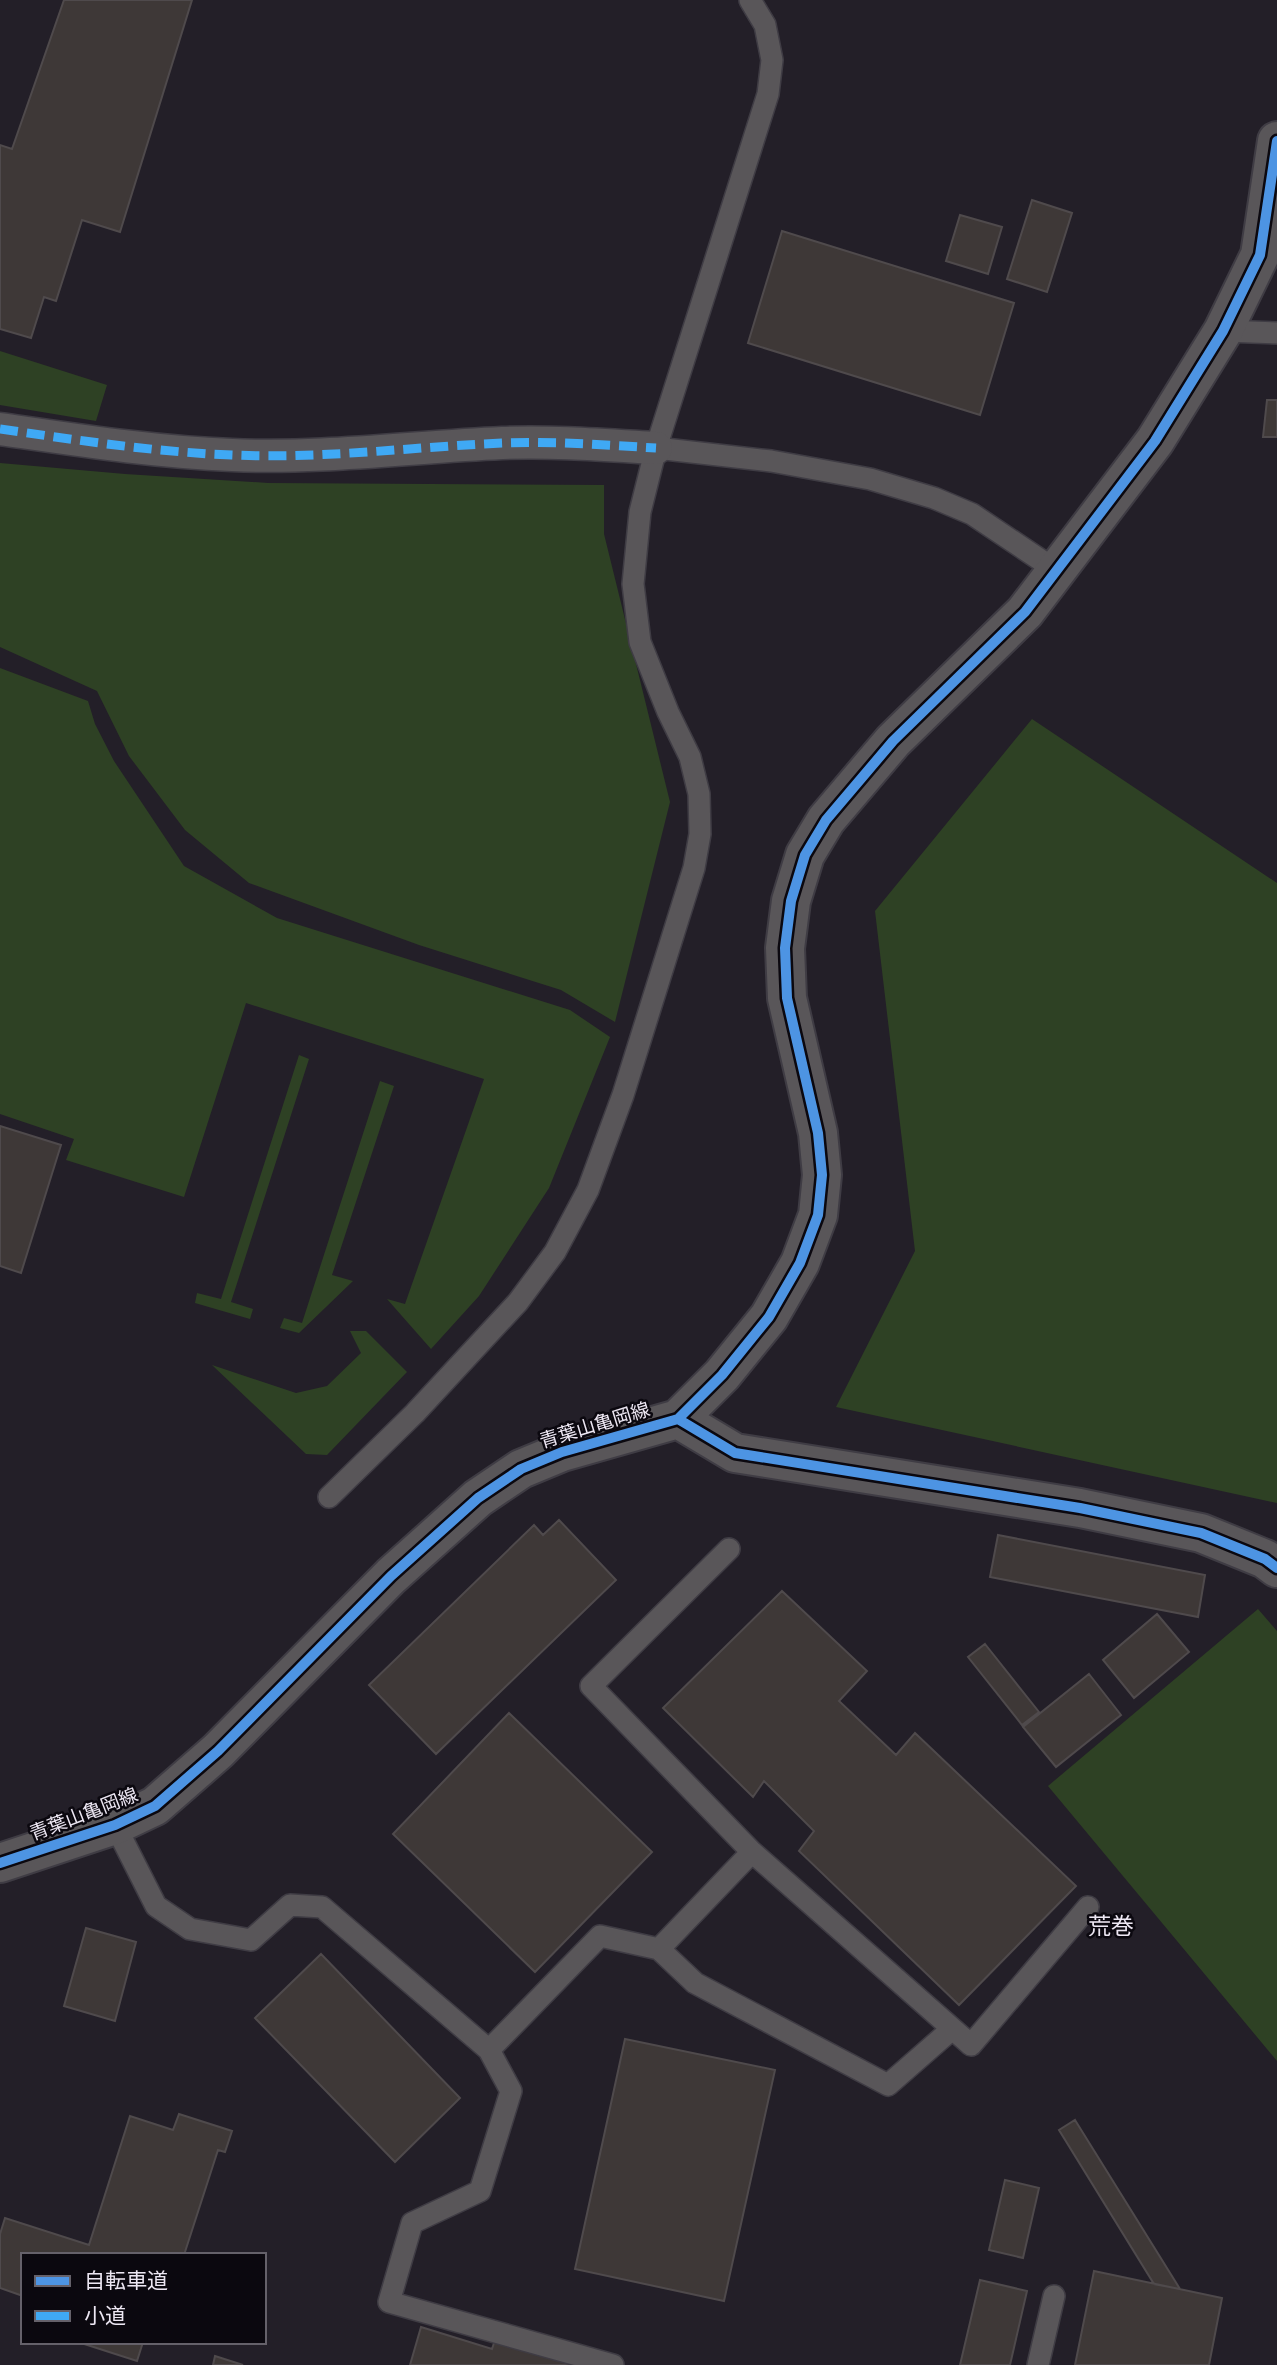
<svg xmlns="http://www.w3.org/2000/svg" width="1277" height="2365" font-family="'Alegreya Sans','Noto Sans JP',sans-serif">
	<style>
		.green { fill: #2e4124 }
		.building { fill: #3e3837; stroke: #4f4a4c; stroke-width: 2 }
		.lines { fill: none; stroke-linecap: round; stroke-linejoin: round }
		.service-casing { stroke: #3f3c44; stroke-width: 24 }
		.pedestrian-casing { stroke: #3f3c44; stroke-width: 35 }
		.tertiary-casing { stroke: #3f3c44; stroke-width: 42 }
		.service { stroke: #595659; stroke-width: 21 }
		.pedestrian { stroke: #595659; stroke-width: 32 }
		.tertiary { stroke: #595659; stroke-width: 38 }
		.quiet { stroke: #3fa9f5; stroke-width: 9; stroke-dasharray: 18 9; stroke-linecap: butt }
		.cycleway-casing { stroke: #0b080f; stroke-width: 15 }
		.cycleway { stroke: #4d94e3; stroke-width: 10 }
		.labels { text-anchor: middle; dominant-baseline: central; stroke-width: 5; stroke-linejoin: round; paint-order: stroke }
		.street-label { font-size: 19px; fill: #ede7f3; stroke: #0b080f }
		.quarter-label { font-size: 23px; fill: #ede7f3; stroke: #0b080f }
	</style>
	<rect width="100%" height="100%" fill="#231f28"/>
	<path class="green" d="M0,351L107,385L96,421L0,405Z
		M0,463L125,474L268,483L604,485V534L670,802L615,1022L561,990L419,945L249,883L185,830L129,756L97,691L0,647Z
		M0,668L88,701L95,724L114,761L184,866L277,918L570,1010L610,1037L549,1188L479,1296L431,1349L387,1299L405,1304L484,1079L246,1003L184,1197L66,1160L74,1139L0,1114Z
		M1032,719L1277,883V1503L836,1407L915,1251L875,911Z
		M299,1055L309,1059L231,1302L253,1309L250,1319L195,1303L197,1293L221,1299Z
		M380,1081L394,1086L332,1275L353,1281L299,1333L280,1328L284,1318L302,1323Z
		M350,1331H366L407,1372L327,1455L306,1454L212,1365L296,1393L327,1386L361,1353Z
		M1258,1609L1277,1631V2061L1048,1786Z"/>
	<path class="building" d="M64,0H192L120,232L82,220L56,301L44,297L31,338L0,329V145L12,149Z
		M1032,200L1072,213L1047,292L1007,279Z
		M960,215L1002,227L988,274L946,261Z
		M782,231L1014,303L980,415L748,343Z
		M1267,400H1277V437H1263Z
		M0,1126L61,1145L21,1273L0,1266Z
		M559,1520L616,1580L436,1754L369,1685L534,1525L543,1535Z
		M998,1535L1205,1575L1198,1617L990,1577Z
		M782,1591L867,1671L839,1701L896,1755L915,1733L1076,1886L959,2005L799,1851L814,1831L764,1781L753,1797L663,1708Z
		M1157,1614L1189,1652L1134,1698L1103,1660Z
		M985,1644L1039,1712L1022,1725L968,1657Z
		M1089,1674L1121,1715L1056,1767L1023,1727Z
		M509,1713L652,1852L535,1972L393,1834Z
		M86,1928L136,1942L115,2021L64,2006Z
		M321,1954L460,2098L395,2162L255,2018Z
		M625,2039L775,2070L724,2301L575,2269Z
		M179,2114L232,2131L225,2152L218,2150L184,2255H23V2296L0,2288V2234L5,2218L89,2245L130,2116L173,2130Z
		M1075,2120L1180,2289L1154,2284L1059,2130Z
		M1005,2180L1039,2188L1023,2258L989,2250Z
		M1094,2271L1222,2298L1209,2365H1075Z
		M980,2280L1027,2291L1010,2365H960Z
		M421,2327L492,2349L495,2340L573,2365H410Z
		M78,2342H143L137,2361Z
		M215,2356L243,2365H213Z"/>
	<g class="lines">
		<g class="service-casing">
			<path id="service" d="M1223,331L1277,333
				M656,448L771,461L870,479L934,498L972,514L1057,571
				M329,1497L415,1413L518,1302L555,1252L588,1190L623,1095L694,868L700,834L699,794L690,757L668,712L640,642L633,584L640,512L656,448L768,94L772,60L765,25L750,0
				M115,1825L156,1906L190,1929L251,1940L290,1905L322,1907L489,2050L600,1936L659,1949L752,1852L591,1686L729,1549
				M752,1852L971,2045L1088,1907
				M659,1949L695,1983L888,2085L952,2029
				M489,2050L511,2091L480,2191L412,2223L389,2302L613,2365
				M1038,2365L1054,2296"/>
		</g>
		<g class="pedestrian-casing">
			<path id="pedestrian" d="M0,429C77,440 154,452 232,455C322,459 412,447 502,443C553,441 605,445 656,448"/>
		</g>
		<g class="tertiary-casing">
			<path id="tertiary" d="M678,1419L735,1453L1080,1508L1201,1533L1265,1559L1277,1568
				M0,1863L115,1825L155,1806L218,1751L391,1576L478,1498L521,1469L562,1452L678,1419L722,1375L769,1317L800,1263L818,1215L822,1175L818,1133L787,998L785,948L791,901L805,855L826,820L893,741L1025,612L1155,441L1223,331L1260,255L1277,141"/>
		</g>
		<use href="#service" class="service"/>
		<use href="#pedestrian" class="pedestrian"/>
		<use href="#tertiary" class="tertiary"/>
		<path class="quiet" d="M0,429C77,440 154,452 232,455C322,459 412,447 502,443C553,441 605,445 656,448"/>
		<g class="cycleway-casing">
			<path id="cycleway" d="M678,1419L735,1453L1080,1508L1201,1533L1265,1559L1277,1568
				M0,1863L115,1825L155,1806L218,1751L391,1576L478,1498L521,1469L562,1452L678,1419L722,1375L769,1317L800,1263L818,1215L822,1175L818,1133L787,998L785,948L791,901L805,855L826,820L893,741L1025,612L1155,441L1223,331L1260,255L1277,141"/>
		</g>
		<use href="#cycleway" class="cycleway"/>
	</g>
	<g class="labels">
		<g class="street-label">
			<text transform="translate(595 1426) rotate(-17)">青葉山亀岡線</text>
			<text transform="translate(84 1815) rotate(-21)">青葉山亀岡線</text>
		</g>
		<g class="quarter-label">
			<text x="1111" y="1927">荒巻</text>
		</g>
	</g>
	<rect x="21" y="2253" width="245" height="91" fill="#0b080f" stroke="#65616a" stroke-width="2"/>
	<rect x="35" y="2276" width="35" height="10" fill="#4d94e3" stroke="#65616a" stroke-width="2"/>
	<text x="84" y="2288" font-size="21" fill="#ede7f3">自転車道</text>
	<rect x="35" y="2311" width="35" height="10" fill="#3fa9f5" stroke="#65616a" stroke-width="2"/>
	<text x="84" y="2323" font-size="21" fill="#ede7f3">小道</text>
</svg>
